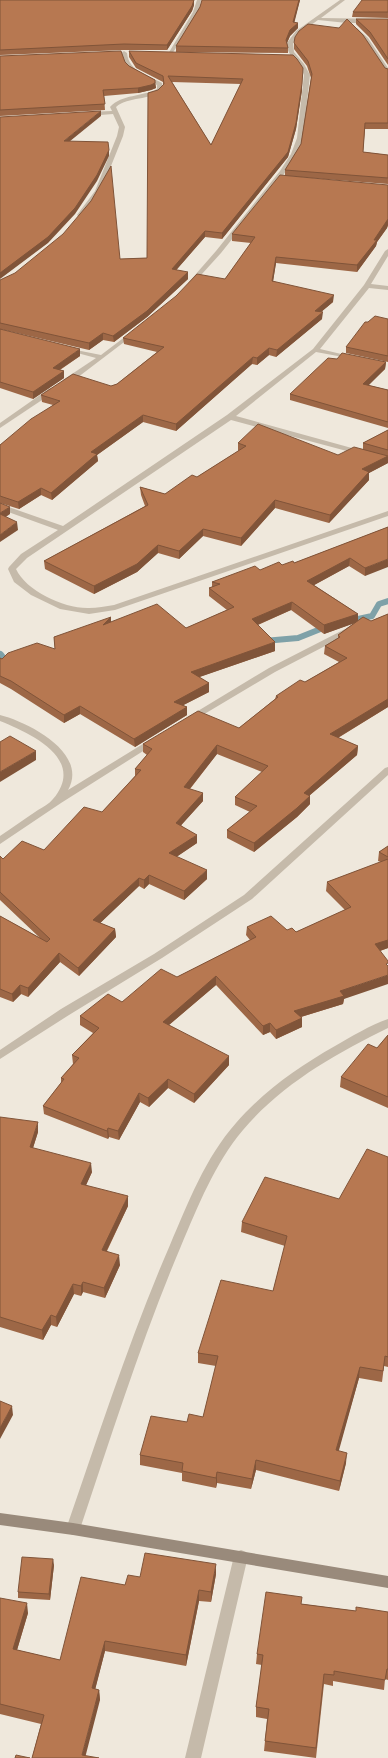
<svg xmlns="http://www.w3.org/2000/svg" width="388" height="1758" font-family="'Alegreya Sans',sans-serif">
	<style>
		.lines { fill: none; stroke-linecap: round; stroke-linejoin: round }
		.stream-far1 { stroke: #7ea1a8; stroke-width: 6 }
		.stream { stroke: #7ea1a8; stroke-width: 8 }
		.street { fill: #c5baaa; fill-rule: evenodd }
		.secondary { fill: #998a7b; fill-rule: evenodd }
		.wall { fill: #9d6746; fill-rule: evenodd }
		.shaded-wall { fill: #805439 }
		.building { fill: #b77851; stroke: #805439; fill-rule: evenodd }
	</style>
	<rect width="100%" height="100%" fill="#efe8dc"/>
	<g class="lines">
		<path class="stream-far1" d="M349,621L372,616L379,604L388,601
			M264,641L298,638L328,626"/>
		<path class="stream" d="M0,655L9,667"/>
		<path class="street" d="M197,0H201L199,12L172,54H168L193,12Z
			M340,0H345L321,18L388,19V23H347L318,20L300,33L293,43L294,52L304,64L310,75L303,138L297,154L284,174L221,253L192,285H188V283L216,251L280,171L291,154L297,138L304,75C300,63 286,56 287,43L296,31Z
			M353,28H357L368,38L388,68V74L386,73L364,40L353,30Z
			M124,51L127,53C129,72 148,75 162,83L163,90C149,101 129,96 116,107L125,127L123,136L101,191L82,216H78L77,215L95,191L117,136L119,127L113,114L88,116L85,114L88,112L112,111L110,107C122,94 142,97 157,89V85C142,76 123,73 121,53Z
			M388,249V256L371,284L388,286V290L369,288L320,349L354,357V359L316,352L236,416L388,458V462L231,420L27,558L16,569C26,591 65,609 89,608C97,608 106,606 114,605L388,511V516L115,610L89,614L60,609L31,595L14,582L8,569L9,567L21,554L58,530L0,509V504L63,526L227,415L313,349L364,285L385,251Z
			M134,330L136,331V333L69,384H63V380L96,358L66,350V348L101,355Z
			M50,388L57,390L0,428V423Z
			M349,627L353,630L352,632L275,672L191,722H185L183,720L269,668Z
			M0,715C28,722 89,753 68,790L151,739L154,738L159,741L61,803L0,844V836C13,827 25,819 38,810C43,807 49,804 53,799C87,759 30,733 0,721Z
			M388,767V775L252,899L162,958L69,1015L0,1059V1050L61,1009L154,954L244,895L385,768Z
			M388,1019V1028C335,1054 282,1084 243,1130C215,1163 198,1206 181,1246C142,1338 112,1434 80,1529L78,1533L73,1535L68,1533L66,1529C99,1434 130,1337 170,1245C188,1203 205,1158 236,1123C264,1091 298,1067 335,1046C351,1037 370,1025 388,1019Z
			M241,1550L246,1552L248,1556L201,1758H185L234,1556L236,1552Z"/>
		<path class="secondary" d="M0,1513L73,1523L388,1576V1588L73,1535L0,1525Z"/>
	</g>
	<path class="wall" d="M0,0L194,5L192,11L167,50H124L0,55Z
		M202,0H300L294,22L298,28L290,36L287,43L288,48V53L176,52V46L200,7Z
		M388,0V18L352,17L353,12Z
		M356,19H388V65L369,37L356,24Z
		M294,43L388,69V129H365L363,152L388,155V184L285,176V170L301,144L311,78L307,66L294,49Z
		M129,51L302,90L296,129L288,157L222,239L205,237L176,270L188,279L147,317L114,342L103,340L89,350L0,329V280L120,259L147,258L158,90L163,85V82L136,68L129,57ZM172,82L241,84L211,145Z
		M0,56L125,62L129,66L155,80L156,88L151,90L138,93L104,96L105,110L0,116Z
		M388,185V225L387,228L377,242L376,246L357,272L276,263L273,281L333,302L321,312L322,319L276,357L269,355L257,365L252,364L176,431L143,422L97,455L98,461L52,500L41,495L19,509L0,503V445L53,405L42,402L41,395L111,386L117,384L157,352L124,344L123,338L225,279L251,243L232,241V234Z
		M388,319V362L346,353V347L368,322Z
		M0,329L80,356L60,370L64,371V378L33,399L0,388Z
		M337,359L386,362L385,369L368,385L388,390V428L290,400V394Z
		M388,430V463L369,473V480L329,523L275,508L241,546L203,536L179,559L158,553L137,572L94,594L45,569L44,561L145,506L141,495L140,487L165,494L197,477L238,451V443L338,455L363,449V443Z
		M388,527L365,576L349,566L314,585L358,614V621H371L388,614V707L338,738L358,746L357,755L310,795V804L297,817L254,852L227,838V830L250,812L235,805V797L262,772L217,754L190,789L203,801L181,825L197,843L176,857L207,879L184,900L149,884L144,889L139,886L100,923L115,929L116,937L79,976L60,962L28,997L21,994L13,1002L0,997V916L40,938L0,900V856L3,859L44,850L102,812L135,776V769L147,755L143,752V744L239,728L275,699L276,696L305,682L339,662L324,654L325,646L338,638V635L354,623L324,634L291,610L258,625L275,651L199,677L209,683V692L183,705L187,707V715L135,747L80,714L64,723L11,689L0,683V658L2,659L55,649L54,637L111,622L186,628L227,610L209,596V588L212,587V582L260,570L294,563Z
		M388,846V948L380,951L344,999L343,1004L301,1017L302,1027L276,1039L270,1032L263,1035L216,985L169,1025L229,1065L194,1103L168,1088L149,1107L140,1102L119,1140L109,1137L108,1139L44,1114L43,1106L61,1083V1078L73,1064L72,1055L93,1033L80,1025V1016L122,1002L177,977L250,940L246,935L247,927L287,930L296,932L345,910L326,891L327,882L381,862L378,861L379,852Z
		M388,1035V1108L340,1087L341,1077L377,1048Z
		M0,1117L38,1132L33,1148L92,1172L86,1185L128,1206L107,1251L120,1265L105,1298L83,1292L81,1296L74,1294L57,1327L51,1325L43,1340L0,1327Z
		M388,1157V1367L384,1366L382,1382L359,1378L338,1451L346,1463L339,1491L256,1470L251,1489L217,1483L216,1488L182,1481V1473L140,1465V1455L187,1422L203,1417L216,1366L198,1363V1353L273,1291L285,1246L241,1232L242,1222L339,1199Z
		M54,1565L50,1600L18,1598V1592Z
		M216,1574L211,1602L199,1601L186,1666L105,1651L95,1689L99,1690L100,1700L32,1758L41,1724L0,1714V1598L28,1613L17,1650L60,1660L125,1585L140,1577Z
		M302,1604L356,1611L388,1612V1680L385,1679L384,1690L333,1681V1686L324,1684L316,1758L264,1751L265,1741L267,1719L256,1717V1707L262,1665L256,1664L257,1654Z"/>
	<path class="shaded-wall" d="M194,0V5L192,11L167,50V45Z
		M299,0H300L293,28V22Z
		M298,23V28L290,36L286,45V40L290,30Z
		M155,83L156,88L151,90L138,93V88Z
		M302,84V90L296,129L288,157L222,239V233Z
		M101,111V116L64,146V141Z
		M109,150V156L97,181L75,214L48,243L0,279V273Z
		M388,219V225L387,228L377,242L376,246L357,272V265Z
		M205,231V237L172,275V269Z
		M276,257V263L272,288V281Z
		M188,272V279L147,317L114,342L113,336Z
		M334,295L333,302L315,317V311Z
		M323,312L322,319L276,357L277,350Z
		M103,333V340L89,350V343Z
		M269,348V355L257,365V358Z
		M80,349V356L53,374V368Z
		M253,357L252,364L176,431V424Z
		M386,362L385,369L363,391V384Z
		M64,371V378L33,399V392Z
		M143,415V422L97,455L98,461L52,500L51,493L91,452Z
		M388,456V463L369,473V480L329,523L330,515L362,469Z
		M41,488V495L19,509L18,502Z
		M275,500V508L241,546V538Z
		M10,507V514L0,521V513Z
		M17,522L18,530L0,542V535Z
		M203,529V536L179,559V551Z
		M158,545V553L137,572L94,594V586Z
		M350,558L349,566L307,589V581Z
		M388,559V567L365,576V568Z
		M292,602L291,610L252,627V619Z
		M358,614V622L324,634V625Z
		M111,617V625H103Z
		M275,642V651L191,680V672Z
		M209,683V692L174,710V702Z
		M388,699V707L329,743L330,734Z
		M80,706V714L64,723V715Z
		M187,707V715L135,747L134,739Z
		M217,745V754L184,796V787Z
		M358,746L357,755L303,801L304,793Z
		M36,751V760L0,782V772Z
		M203,793V801L176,831V823Z
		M310,796V804L297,817L254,852V843Z
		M197,835V843L169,862V853Z
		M207,870V879L184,900V891Z
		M149,875V884L144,889V880Z
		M139,878V886L94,929L93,920Z
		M115,929L116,937L79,976L78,968Z
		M388,940V948L374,953L375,944Z
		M59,953L60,962L28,997V988Z
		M388,975V984L344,999L343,1004L294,1019V1011L340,991Z
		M216,976V985L163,1030V1022Z
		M20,985L21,994L13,1002L12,994Z
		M302,1018V1027L276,1039V1030Z
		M270,1023V1032L263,1035V1026Z
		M229,1056V1065L194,1103V1094Z
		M168,1079V1088L149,1107L148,1098Z
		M139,1093L140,1102L119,1140L118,1131Z
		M38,1122V1132L30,1157V1147Z
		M108,1128L109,1137L108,1139L107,1131Z
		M91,1163L92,1172L82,1194L81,1184Z
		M128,1196V1206L102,1260V1250Z
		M119,1255L120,1265L105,1298L104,1288Z
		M83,1282V1292L81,1296V1286Z
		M73,1284L74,1294L57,1327L56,1317Z
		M51,1315V1325L43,1340L42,1330Z
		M360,1367L359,1378L336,1461V1450Z
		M12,1406L13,1415L0,1439V1428Z
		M347,1453L346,1463L339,1491L340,1481Z
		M256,1460V1470L251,1489L252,1479Z
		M217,1472V1483L216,1488V1478Z
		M53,1559L54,1565L50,1600L49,1594Z
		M216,1564V1574L211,1602V1592Z
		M199,1590V1601L186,1666V1655Z
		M27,1603L28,1613L14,1660L13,1649Z
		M105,1641V1651L93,1698L92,1688Z
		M99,1690L100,1700L85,1758L82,1755Z"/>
	<path class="building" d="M0,0H194L192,6L167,45L124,44L0,50Z
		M202,0H299L293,22L298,23L290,30L286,40L288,48L176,46L200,7Z
		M362,0H388V12H353Z
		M347,19L363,35L385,68L388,69V123H365L363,152L388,155V178L285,170L301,144L312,74L308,61L294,43L295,37L299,31L308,24L339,28Z
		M356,19H388V59L370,32Z
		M121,51L125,62L129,66L155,80V83L151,85L138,88L103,90L105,104L0,110V56Z
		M129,51L293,55L297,59L303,68L302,84L296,123L288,152L222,233L205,231L172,269L188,272L147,311L113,336L103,333L89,343L0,323V280L15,273L63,234L91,201L111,166L120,259L147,258L148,93L158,90L164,84L163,76L136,63ZM168,76L243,79L211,145Z
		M101,111L64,141L108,142L109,150L97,175L75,208L48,237L0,273V117Z
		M280,175L388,185V219L374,240H377L357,265L276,257L272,281L334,295L315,311L323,312L277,350L269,348L257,358L253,357L176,424L143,415L91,452L97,454L51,493L41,488L18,502L0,496V445L31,419L60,401L41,395L73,374L111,386L117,384L164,347L123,338L176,296L197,274L225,279L255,237L232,234Z
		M375,316L388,319V356L346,347L365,322H368Z
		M0,329L80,349L53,368L64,371L33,392L0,382Z
		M342,353L386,362L363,384L388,390V422L290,394L328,358L337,359Z
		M258,424L338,455L354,447L388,456L362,469L369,472L330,515L275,500L241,538L203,529L179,551L158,545L137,564L94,586L44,561L148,505L140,487L165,494L192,475L197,477L246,446L238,443Z
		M388,430V450L363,443Z
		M0,503L10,507L0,513Z
		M0,514L17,522L0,535Z
		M388,527V559L365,568L350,558L307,581L358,614L324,625L292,602L252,619L275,642L191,672L209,683L174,702L187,707L134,739L80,706L64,715L11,681L0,676V658L2,659L8,653L37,643L55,649L54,637L111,617L103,625L157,604L186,628L234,607L209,588L220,584L212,582L255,566L260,570L279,562L282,565L293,561L294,563Z
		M388,614V699L330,734L358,746L304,793L310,796L297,808L254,843L227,830L257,806L235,797L268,766L217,745L184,787L203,793L176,823L197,835L169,853L207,870L184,891L149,875L144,880L139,878L93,920L115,929L78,968L59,953L28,988L20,985L12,994L0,989V916L47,942L50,939L0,892V856L3,859L22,841L44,850L84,807L102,812L141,770L135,769L152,749L143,744L198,711L239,728L278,697L276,696L300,680L305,682L347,658L325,646L340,637L338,635L363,617L371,621Z
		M10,736L36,751L0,772V742Z
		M388,846V857L379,852Z
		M388,859V940L375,944L388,961V963L386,964L388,966V975L340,991L344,996L294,1011L302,1018L276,1030L270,1023L263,1026L216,976L163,1022L229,1056L194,1094L168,1079L148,1098L139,1093L118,1131L108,1128L107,1131L43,1106L64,1079L61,1078L79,1058L72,1055L99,1028L80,1016L108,994L122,1002L161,969L177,977L256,937L247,927L271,916L287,930L292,928L296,932L351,907L327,882Z
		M388,1035V1097L341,1077L368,1044L377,1048Z
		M0,1117L38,1122L30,1147L91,1163L81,1184L128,1196L102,1250L119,1255L104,1288L83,1282L81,1286L73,1284L56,1317L51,1315L42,1330L0,1317Z
		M367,1149L388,1157V1357L385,1356L383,1371L360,1367L336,1450L347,1453L340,1481L256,1460L252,1479L217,1472L216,1478L182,1471L183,1463L140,1455L151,1416L187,1422L189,1414L203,1417L218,1356L198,1353L221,1280L273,1291L287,1236L242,1222L265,1177L339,1199Z
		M0,1401L12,1406L0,1428Z
		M145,1553L216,1564L211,1592L199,1590L186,1655L105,1641L92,1688L99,1690L82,1755L99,1758H32L44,1715L0,1704V1598L27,1603L13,1649L60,1660L81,1577L125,1585L128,1575L140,1577Z
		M22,1557L53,1559L49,1594L18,1592Z
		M266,1592L302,1597L301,1604L356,1611V1607L388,1612V1669H387L385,1680L334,1671V1675L324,1674L316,1748L265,1741L269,1709L256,1707L263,1655L257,1654Z
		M16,1755L30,1758H15Z"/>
</svg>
